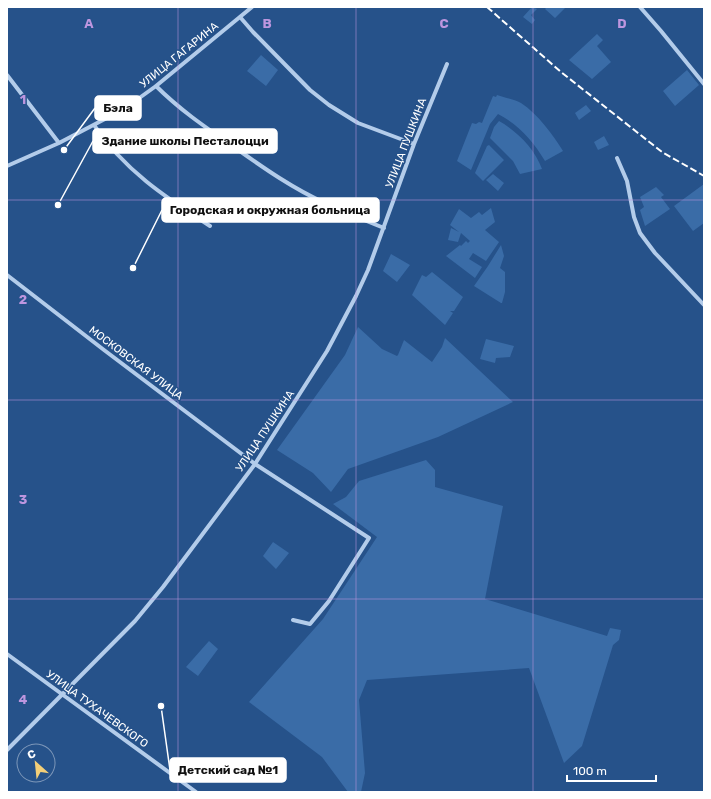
<svg xmlns="http://www.w3.org/2000/svg" width="711" height="799" font-family="Rubik,sans-serif">
	<style>
		.green { fill: #3a6ca7 }
		.lines { fill: none; stroke-linecap: round; stroke-linejoin: round }
		.minor { stroke: #b3ccea; stroke-width: 4 }
		.rail { stroke: #fff; stroke-width: 2; stroke-dasharray: 7 3; stroke-linecap: butt }
		.grid { fill: none; stroke: #bd96df; stroke-width: 1; stroke-opacity: 0.55 }
		.labels { text-anchor: middle; dominant-baseline: central; stroke-width: 3; stroke-linejoin: round; paint-order: stroke }
		.street-label { font-size: 11px; fill: #fff; stroke: #26528a }
		.grid-label { font-size: 13px; text-anchor: middle; font-weight: bold; fill: #bd96df; stroke: #26528a; stroke-width: 3; stroke-linejoin: round; paint-order: stroke }
		.leader { fill: none; stroke: #fff; stroke-width: 1.5 }
		.callout-dot { fill: #fff; stroke: #26528a; stroke-width: 1.5 }
		.callout { fill: #fff; stroke: #fff; stroke-width: 1.5 }
		.callout-label { font-size: 12px; text-anchor: middle; font-weight: bold; fill: #111 }
	</style>
	<rect width="100%" height="100%" fill="#26528a"/>
	<path class="green" d="M532,7L537,9L531,15L535,20L532,24L523,17Z
		M547,7H566L555,18L545,9Z
		M597,34L603,40L597,46L611,62L592,79L569,60Z
		M261,55L278,70L266,86L247,71Z
		M687,70L699,85L675,106L663,91Z
		M497,95C505,98 514,99 521,103C538,114 553,135 563,151L545,161C533,141 519,125 498,114L490,124L471,170L457,161L472,123L476,124L479,122L482,123L493,96L496,97Z
		M586,105L591,111L579,120L575,113Z
		M499,121C517,131 535,149 542,169L520,174L513,161L490,138L494,127Z
		M604,136L609,145L598,150L594,142Z
		M489,145L504,160L483,181L475,173L487,146Z
		M493,174L504,183L498,191L486,180Z
		M704,184V223L693,231L674,206Z
		M656,187L664,195L661,197L670,209L645,226L640,210L644,207L640,197Z
		M491,208L495,222L485,230L499,242L486,261L473,253L469,259L482,267L475,278L446,256L460,245L461,246L466,241L468,243L470,241L461,233L458,242L448,240L451,228L459,232L450,225L459,209L471,218L479,212L482,215Z
		M501,245L504,256L500,268L505,272V292L502,303H501L474,286L488,266Z
		M391,254L410,265L397,282L383,271Z
		M432,272L463,297L454,311H450L453,313L445,325L412,295L422,275L426,277Z
		M358,327L382,349L397,356L398,355L404,340L432,362L442,347L445,338L513,402L438,437L348,469L331,492L313,473L277,450L345,355Z
		M486,339L514,346L510,357L496,358L495,363L480,359Z
		M426,460L435,470V487L503,506L485,599L607,636L610,628L621,630L619,640L613,645L582,746L564,763L529,668L367,680L359,700L365,773L361,792H348L322,757L249,702L323,619L377,537L333,504L346,497L359,481Z
		M273,542L289,553L276,569L263,556Z
		M209,641L218,649L198,676L186,667Z"/>
	<g class="lines">
		<path class="minor" d="M640,7L661,31L704,84
			M240,17L253,32L310,90L329,105L358,123L414,144
			M7,75L59,143
			M156,86C181,111 208,129 237,149C265,169 294,189 325,203C344,212 364,220 384,228
			M94,125C124,170 165,197 210,226
			M617,158L627,181L634,217L640,233L655,253L704,305
			M7,166L59,143L124,109L156,86L252,7
			M7,275L104,350L255,464L369,538L329,601L310,624L293,620
			M7,654L196,792
			M7,750L135,621L163,587L255,464L327,351L356,296L368,270L414,144L447,64"/>
		<path class="rail" d="M487,7L561,72L662,152L704,176"/>
	</g>
	<path class="grid" d="M178,7V792M356,7V792M533,7V792M7,200H704M7,400H704M7,599H704"/>
	<g class="labels">
		<g class="street-label">
			<text transform="translate(179 55) rotate(-39)">УЛИЦА ГАГАРИНА</text>
			<text transform="translate(406 143) rotate(-69)">УЛИЦА ПУШКИНА</text>
			<text transform="translate(136 363) rotate(37)">МОСКОВСКАЯ УЛИЦА</text>
			<text transform="translate(265 431) rotate(-56)">УЛИЦА ПУШКИНА</text>
			<text transform="translate(97 709) rotate(36)">УЛИЦА ТУХАЧЕВСКОГО</text>
		</g>
	</g>
	<g class="grid-label">
		<text x="89" y="28">A</text>
		<text x="267" y="28">B</text>
		<text x="444" y="28">C</text>
		<text x="622" y="28">D</text>
		<text x="23" y="104">1</text>
		<text x="23" y="304">2</text>
		<text x="23" y="504">3</text>
		<text x="23" y="704">4</text>
	</g>
	<path class="leader" d="M64 150L95 108M58 205L93 141M133 268L162 210M161 706L170 770"/>
	<g class="callout-dot">
		<circle cx="64" cy="150" r="4"/>
		<circle cx="58" cy="205" r="4"/>
		<circle cx="133" cy="268" r="4"/>
		<circle cx="161" cy="706" r="4"/>
	</g>
	<g class="callout">
		<rect x="95" y="96" width="46" height="24" rx="4"/>
		<rect x="93" y="129" width="184" height="24" rx="4"/>
		<rect x="162" y="198" width="217" height="24" rx="4"/>
		<rect x="170" y="758" width="116" height="24" rx="4"/>
	</g>
	<g class="callout-label">
		<text x="118" y="112">Бэла</text>
		<text x="185" y="145">Здание школы Песталоцци</text>
		<text x="270" y="214">Городская и окружная больница</text>
		<text x="228" y="774">Детский сад №1</text>
	</g>
	<rect width="711" height="799" fill="none" stroke="#ffffff" stroke-width="16"/>
	<g transform="translate(36 763) rotate(333)"><circle r="19" fill="#26528a" stroke="#7d97b9"/>
	<path d="M0-3L7 15L0 10L-7 15Z" fill="#f3cf78"/>
	<text y="-6" font-size="11" font-weight="bold" text-anchor="middle" fill="#ffffff">С</text>
	</g>
	<path d="M567 775v6h89v-6" fill="none" stroke="#ffffff" stroke-width="2"/>
	<text x="573" y="775" font-size="12" fill="#ffffff" stroke="#26528a" stroke-width="3" paint-order="stroke">100 m</text>
</svg>
